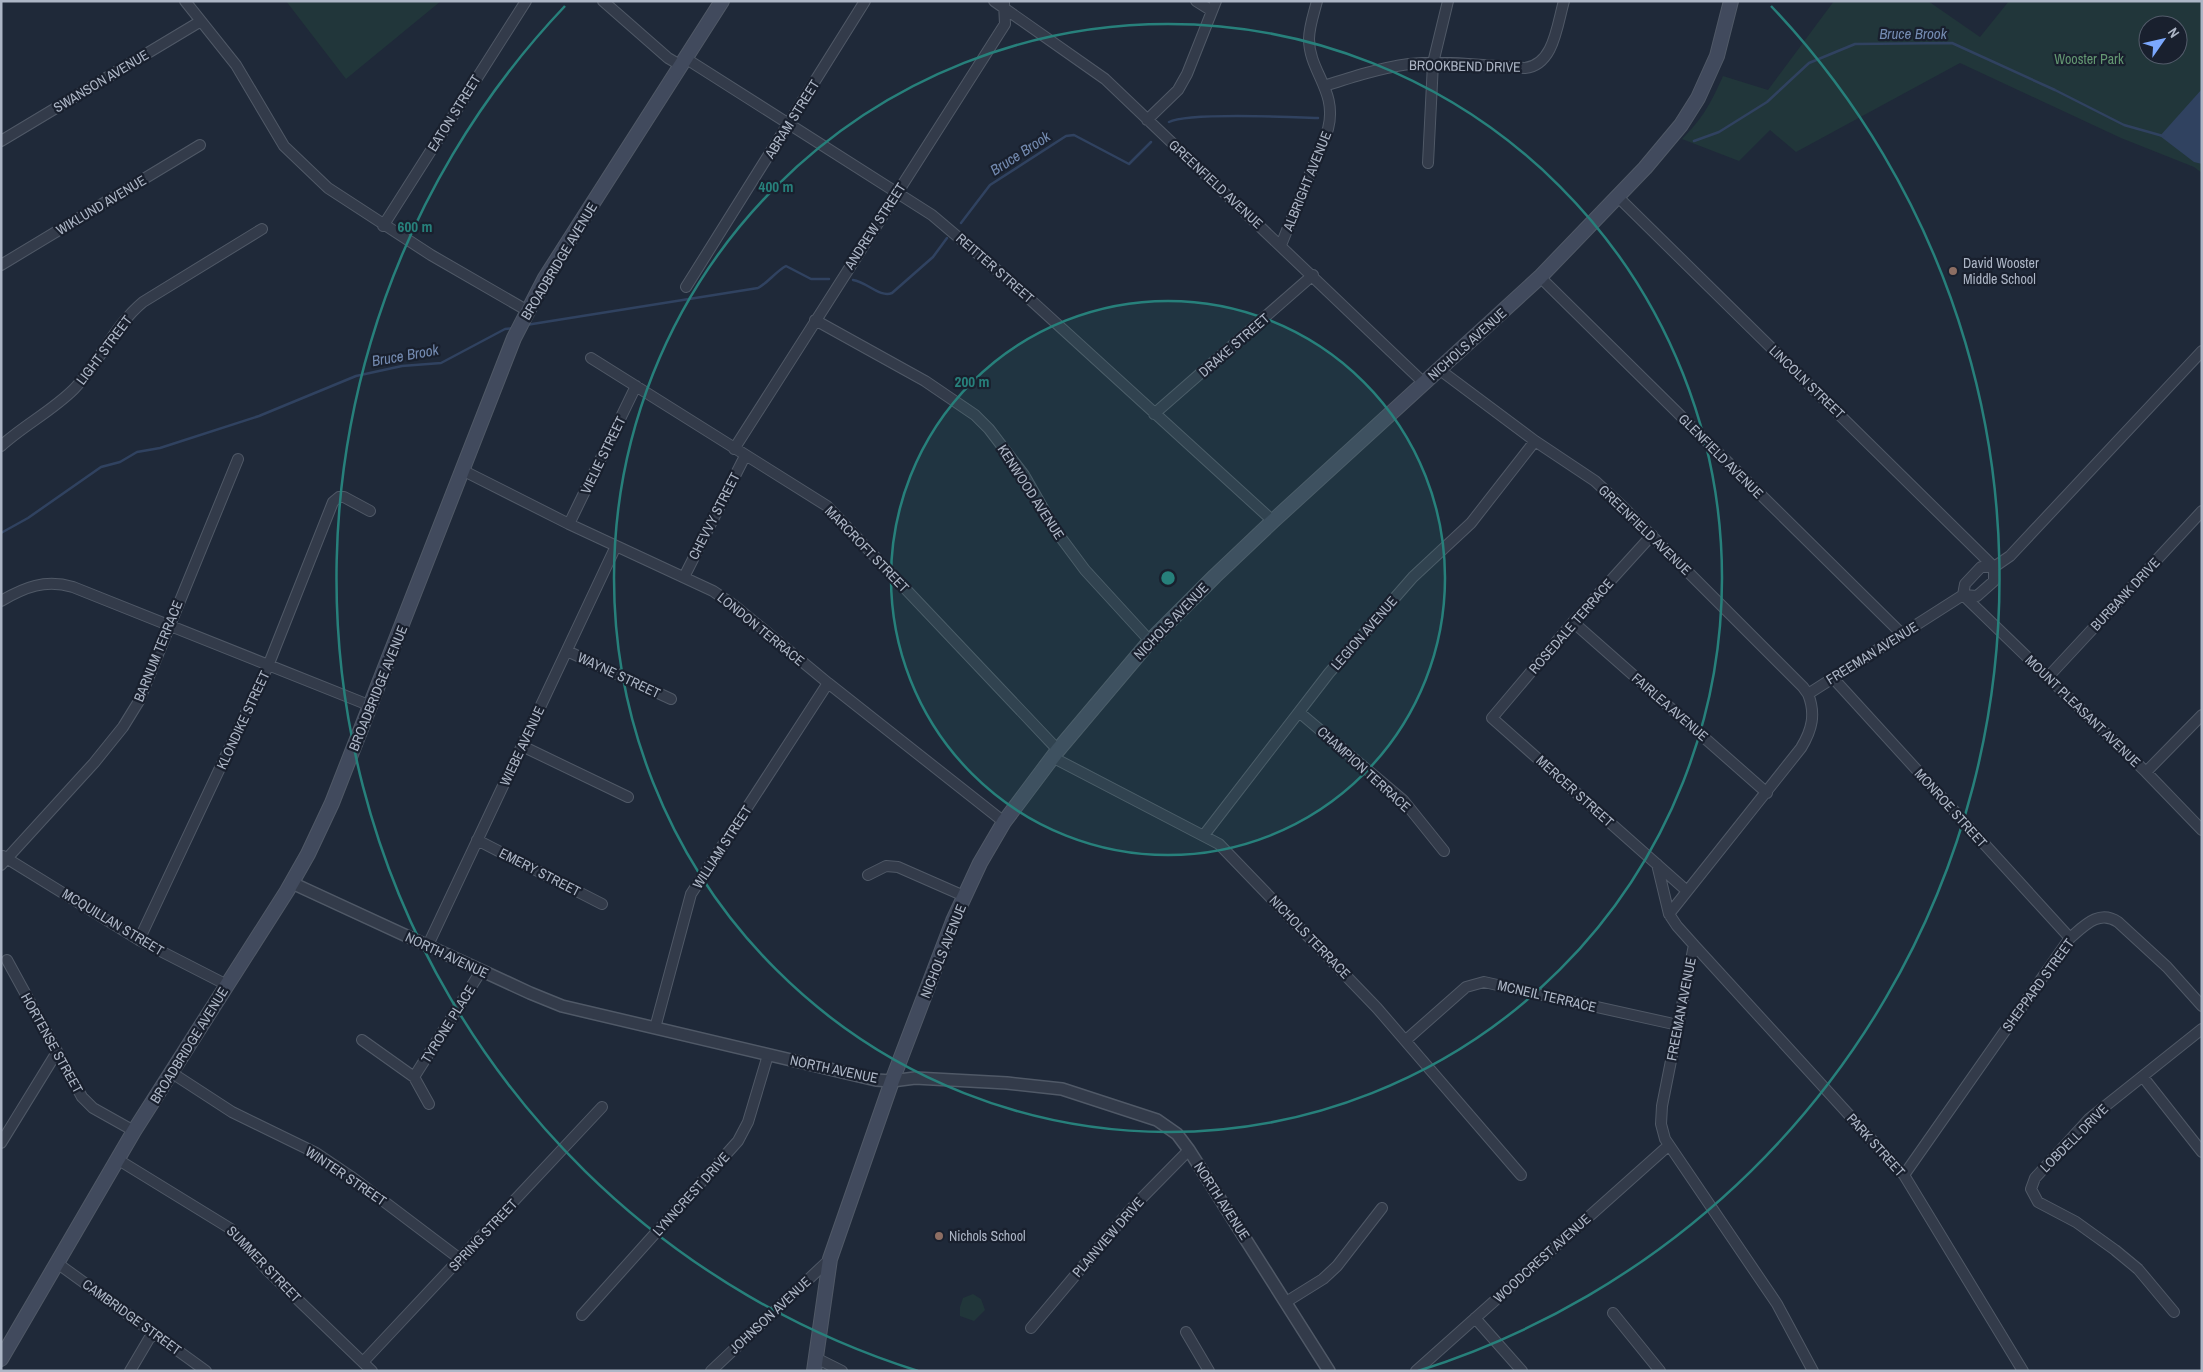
<svg xmlns="http://www.w3.org/2000/svg" width="2203" height="1372" font-family="'Archivo Narrow',sans-serif">
	<style>
		.green { fill: #21363a; fill-rule: evenodd }
		.water { fill: #304260 }
		.lines { fill: none; stroke-linecap: round; stroke-linejoin: round }
		.stream { stroke: #304260; stroke-width: 2.5 }
		.minor-casing { stroke: #505967; stroke-width: 12 }
		.tertiary-casing { stroke: #505967; stroke-width: 14 }
		.secondary-casing { stroke: #505967; stroke-width: 16 }
		.minor { stroke: #333b4a; stroke-width: 10 }
		.tertiary { stroke: #333b4a; stroke-width: 11 }
		.secondary { stroke: #414a5d; stroke-width: 14 }
		.ring { fill: none; stroke: #27807b; stroke-width: 2.5 }
		.education-dot { fill: #8d6e63; stroke: #19202e; stroke-width: 2 }
		.labels { text-anchor: middle; dominant-baseline: central; stroke-width: 4.5; stroke-linejoin: round; paint-order: stroke }
		.park-label { font-size: 14px; fill: #649872; stroke: #19202e }
		.street-label { font-size: 14px; fill: #adb6c6; stroke: #19202e }
		.poi-label { font-size: 14px; fill: #adb6c6; stroke: #19202e; text-anchor: start }
		.water-label { font-size: 15px; font-style: italic; fill: #748bb1; stroke: #19202e }
		.centre { fill: #27807b; stroke: #19202e; stroke-width: 2.5 }
		.ring-label { font-size: 15px; text-anchor: middle; font-weight: bold; fill: #27807b; stroke: #19202e; stroke-width: 4.5; stroke-linejoin: round; paint-order: stroke }
	</style>
	<rect width="100%" height="100%" fill="#1f2939"/>
	<path class="green" d="M286,1H441L346,79Z
		M1834,1H1928L1980,37L2009,1H2202V173L2194,167L2121,138L1960,63L1796,152L1770,130L1739,161L1682,139C1703,118 1711,103 1723,76L1768,90ZM2148,25H2178V55H2148Z
		M973,1294L981,1299L985,1310L974,1321L960,1316V1307L963,1298Z"/>
	<path class="water" d="M2202,89V164L2194,162L2160,136Z"/>
	<g class="lines">
		<path class="stream" d="M1169,122C1188,112 1290,117 1318,118
			M1694,141L1719,132L1767,102L1809,63L1855,44L1952,43L2055,90L2124,125L2163,136
			M961,223L990,185L1066,136L1074,135L1129,164L1151,142
			M853,280C867,282 880,298 892,293L933,257L947,238
			M526,325L758,288C769,282 775,272 786,266L811,279H829
			M1,533L28,518L101,467L120,462L137,452L160,448L259,416L356,376L402,366L441,363L505,329L514,328"/>
		<g class="minor-casing">
			<path id="minor" d="M185,1L236,65L284,146L328,188L431,255L528,311
				M603,1L668,58L680,65
				M994,1L1105,79L1424,383
				M1196,1L1212,11
				M685,58L932,215L1011,282L1273,521
				M1324,86C1352,77 1380,68 1409,64C1447,60 1487,66 1525,68C1554,65 1557,25 1564,1
				M1147,120L1178,90L1187,74L1216,1
				M1,141L201,21
				M1428,163L1433,63L1448,1
				M1618,197L1994,567
				M383,226L526,1
				M1281,245L1328,129C1338,91 1309,72 1309,39C1309,27 1314,13 1317,1
				M1,265L200,145
				M1540,277L1902,634
				M686,287L865,1
				M815,320L925,381L975,415L989,429L1024,475L1056,531L1085,570L1150,641
				M591,358L827,506L1058,750
				M1440,370L1535,441L1595,481L1623,507L1803,687L1808,694
				M1154,414L1313,275
				M1,446C24,425 52,411 74,389C100,362 114,326 143,302L262,229
				M734,449L1005,24L1004,3
				M462,470L569,524L713,591L735,606L828,683L1004,822
				M569,524L636,386
				M1652,535L1573,622L1492,718L1687,891
				M684,577L745,456
				M1963,595L1965,584L1981,567H1994L2010,556L2202,351
				M1963,595L2146,772L2202,830
				M1,601C25,587 45,579 73,587L371,706
				M1573,622L1767,793
				M567,651L671,699
				M2048,677L2202,511
				M1833,678L2070,938
				M1300,713L1403,800L1444,851
				M522,746L628,797
				M1052,757L1219,844L1377,1008L1521,1175
				M2146,772L2202,715
				M1204,835L1329,673L1413,577L1471,523L1535,441
				M477,840L602,904
				M3,856L139,940L227,985
				M1657,864L1669,914
				M1,865L94,763L123,727L139,701L238,459
				M868,875L886,866L898,867L964,896
				M139,940L268,666L333,502L339,497H344L370,511
				M428,945L616,546
				M1694,945L1904,1175L2023,1371
				M7,960L82,1097L93,1108L134,1131
				M655,1028L691,894L828,683
				M362,1040L414,1077L429,1104
				M1406,1040L1466,987L1484,982L1678,1025
				M172,1073L232,1112L316,1153L353,1178L460,1259
				M414,1077L481,971
				M2143,1077L2202,1152
				M1,1143L57,1052
				M117,1159L231,1229L268,1271L372,1371
				M1904,1175L2070,938C2084,926 2099,909 2118,922L2167,967L2202,1006
				M57,1263L206,1371
				M1286,1302L1323,1279L1337,1266L1382,1208
				M2174,1312L2138,1269L2115,1250L2076,1222L2038,1202L2031,1189L2035,1178L2089,1119L2202,1029
				M1613,1313L1660,1371
				M582,1315L738,1141L748,1122L768,1055
				M1475,1318L1522,1371
				M1031,1328L1130,1210L1189,1150
				M1186,1332L1209,1371
				M816,1358L842,1371
				M363,1362L602,1107
				M130,1371L153,1332
				M711,1371L830,1259
				M1416,1371L1668,1146
				M1813,1371L1777,1304L1665,1139L1661,1124L1662,1106L1694,945L1677,926L1669,914L1801,748C1812,730 1816,714 1808,694L1963,595L1977,596L1994,581V567"/>
		</g>
		<g class="tertiary-casing">
			<path id="tertiary" d="M292,883L530,993L562,1006L876,1080L892,1081L915,1078L1007,1083L1062,1089L1157,1120L1177,1134L1189,1150L1329,1371"/>
		</g>
		<g class="secondary-casing">
			<path id="secondary" d="M1,1359L134,1131L287,891L308,854L332,803L514,338L545,278L722,1
				M814,1371L830,1259L892,1081L953,921L980,863L1004,822L1058,750L1150,641L1215,576L1273,521L1540,277L1645,168L1681,125L1698,98L1717,56L1731,1"/>
		</g>
		<use href="#minor" class="minor"/>
		<use href="#tertiary" class="tertiary"/>
		<use href="#secondary" class="secondary"/>
	</g>
	<circle cx="1168" cy="578" r="277" fill="#27807b" fill-opacity=".12"/>
	<g class="ring">
		<circle cx="1168" cy="578" r="277"/>
		<circle cx="1168" cy="578" r="554"/>
		<path d="M918 1371A831 831 0 0 1 565 6M1771 6A831 831 0 0 1 1418 1371"/>
	</g>
	<g class="education-dot">
		<circle cx="1953" cy="271" r="5"/>
		<circle cx="939" cy="1236" r="5"/>
	</g>
	<g class="labels">
		<g class="park-label">
			<text x="2089" y="59">Wooster Park</text>
		</g>
		<g class="street-label">
			<text transform="translate(1465 66) rotate(1)">BROOKBEND DRIVE</text>
			<text transform="translate(101 81) rotate(-31)">SWANSON AVENUE</text>
			<text transform="translate(454 113) rotate(-58)">EATON STREET</text>
			<text transform="translate(792 119) rotate(-58)">ABRAM STREET</text>
			<text transform="translate(1307 181) rotate(-68)">ALBRIGHT AVENUE</text>
			<text transform="translate(1216 184) rotate(43)">GREENFIELD AVENUE</text>
			<text transform="translate(101 205) rotate(-31)">WIKLUND AVENUE</text>
			<text transform="translate(875 226) rotate(-57)">ANDREW STREET</text>
			<text transform="translate(559 261) rotate(-59)">BROADBRIDGE AVENUE</text>
			<text transform="translate(995 268) rotate(41)">REITTER STREET</text>
			<text transform="translate(1467 344) rotate(-42)">NICHOLS AVENUE</text>
			<text transform="translate(1234 345) rotate(-41)">DRAKE STREET</text>
			<text transform="translate(104 350) rotate(-53)">LIGHT STREET</text>
			<text transform="translate(1807 382) rotate(44)">LINCOLN STREET</text>
			<text transform="translate(603 455) rotate(-64)">VIELIE STREET</text>
			<text transform="translate(1721 456) rotate(45)">GLENFIELD AVENUE</text>
			<text transform="translate(1031 492) rotate(57)">KENWOOD AVENUE</text>
			<text transform="translate(714 516) rotate(-63)">CHEVVY STREET</text>
			<text transform="translate(1645 530) rotate(44)">GREENFIELD AVENUE</text>
			<text transform="translate(867 549) rotate(46)">MARCROFT STREET</text>
			<text transform="translate(2125 594) rotate(-47)">BURBANK DRIVE</text>
			<text transform="translate(1171 621) rotate(-46)">NICHOLS AVENUE</text>
			<text transform="translate(1571 626) rotate(-49)">ROSEDALE TERRACE</text>
			<text transform="translate(761 629) rotate(39)">LONDON TERRACE</text>
			<text transform="translate(1364 633) rotate(-49)">LEGION AVENUE</text>
			<text transform="translate(158 651) rotate(-68)">BARNUM TERRACE</text>
			<text transform="translate(1872 653) rotate(-32)">FREEMAN AVENUE</text>
			<text transform="translate(619 675) rotate(25)">WAYNE STREET</text>
			<text transform="translate(378 688) rotate(-68)">BROADBRIDGE AVENUE</text>
			<text transform="translate(1670 707) rotate(41)">FAIRLEA AVENUE</text>
			<text transform="translate(2083 711) rotate(44)">MOUNT PLEASANT AVENUE</text>
			<text transform="translate(243 720) rotate(-65)">KLONDIKE STREET</text>
			<text transform="translate(522 746) rotate(-65)">WIEBE AVENUE</text>
			<text transform="translate(1364 769) rotate(42)">CHAMPION TERRACE</text>
			<text transform="translate(1575 791) rotate(42)">MERCER STREET</text>
			<text transform="translate(1951 808) rotate(48)">MONROE STREET</text>
			<text transform="translate(722 847) rotate(-57)">WILLIAM STREET</text>
			<text transform="translate(540 872) rotate(27)">EMERY STREET</text>
			<text transform="translate(113 922) rotate(31)">MCQUILLAN STREET</text>
			<text transform="translate(1310 937) rotate(46)">NICHOLS TERRACE</text>
			<text transform="translate(943 951) rotate(-68)">NICHOLS AVENUE</text>
			<text transform="translate(447 955) rotate(25)">NORTH AVENUE</text>
			<text transform="translate(2038 985) rotate(-54)">SHEPPARD STREET</text>
			<text transform="translate(1547 996) rotate(13)">MCNEIL TERRACE</text>
			<text transform="translate(1681 1009) rotate(-79)">FREEMAN AVENUE</text>
			<text transform="translate(448 1024) rotate(-58)">TYRONE PLACE</text>
			<text transform="translate(52 1043) rotate(61)">HORTENSE STREET</text>
			<text transform="translate(189 1045) rotate(-58)">BROADBRIDGE AVENUE</text>
			<text transform="translate(834 1069) rotate(12)">NORTH AVENUE</text>
			<text transform="translate(2074 1138) rotate(-45)">LOBDELL DRIVE</text>
			<text transform="translate(1876 1145) rotate(48)">PARK STREET</text>
			<text transform="translate(346 1176) rotate(34)">WINTER STREET</text>
			<text transform="translate(691 1194) rotate(-48)">LYNNCREST DRIVE</text>
			<text transform="translate(1222 1201) rotate(57)">NORTH AVENUE</text>
			<text transform="translate(483 1235) rotate(-47)">SPRING STREET</text>
			<text transform="translate(1108 1237) rotate(-49)">PLAINVIEW DRIVE</text>
			<text transform="translate(1542 1258) rotate(-42)">WOODCREST AVENUE</text>
			<text transform="translate(264 1264) rotate(46)">SUMMER STREET</text>
			<text transform="translate(770 1315) rotate(-43)">JOHNSON AVENUE</text>
			<text transform="translate(132 1317) rotate(36)">CAMBRIDGE STREET</text>
		</g>
		<g class="poi-label">
			<text x="1963" y="263">David Wooster<tspan x="1963" dy="16">Middle School</tspan></text>
			<text x="949" y="1236">Nichols School</text>
		</g>
		<g class="water-label">
			<text x="1913" y="33">Bruce Brook</text>
			<text transform="translate(1020 153) rotate(-33)">Bruce Brook</text>
			<text transform="translate(405 355) rotate(-10)">Bruce Brook</text>
		</g>
	</g>
	<circle cx="1168" cy="578" r="8" class="centre"/>
	<g class="ring-label">
		<text x="776" y="192">400 m</text>
		<text x="415" y="232">600 m</text>
		<text x="972" y="387">200 m</text>
	</g>
	<rect width="2203" height="1372" fill="none" stroke="#adb6c6" stroke-width="5"/>
	<g transform="translate(2163 40) rotate(56)"><circle r="24" fill="#19202e" stroke="#545c6b"/>
	<path d="M0-4L9 19L0 12L-9 19Z" fill="#7ba8fd"/>
	<text y="-8" font-size="14" font-weight="bold" text-anchor="middle" fill="#adb6c6">N</text>
	</g>
</svg>
